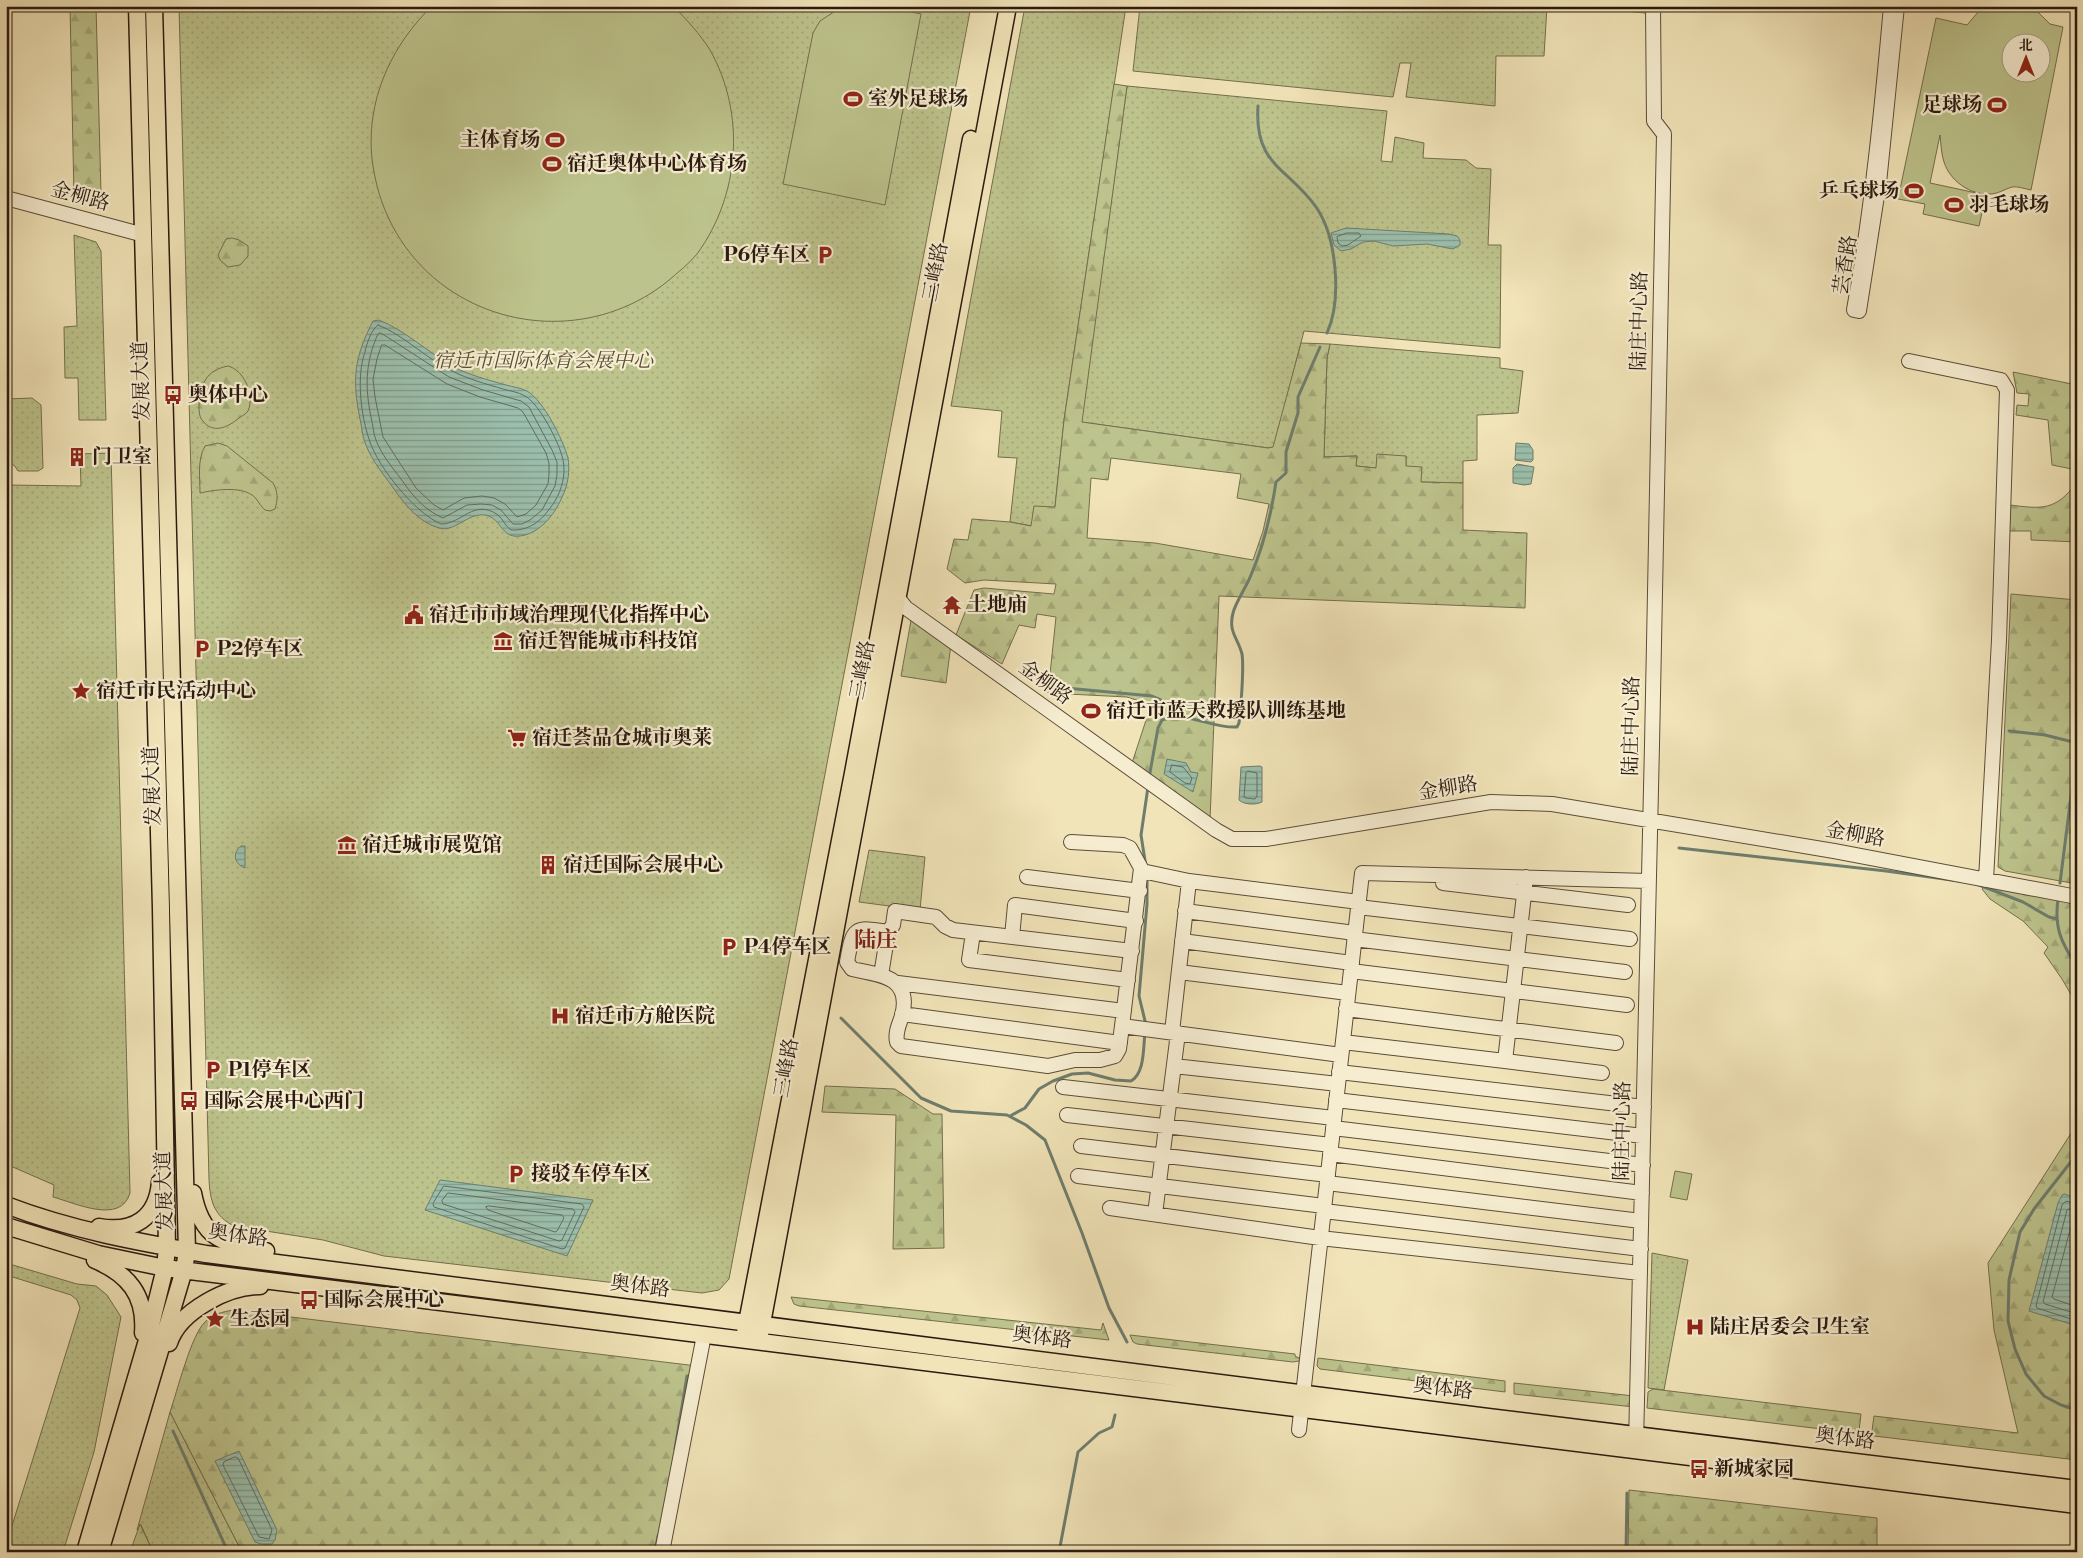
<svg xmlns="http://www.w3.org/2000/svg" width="2083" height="1558" font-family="'Libre Bodoni','Noto Serif SC',serif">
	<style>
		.green { fill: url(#green-dots); stroke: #746e4e }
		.forest { fill: url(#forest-firs); stroke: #746e4e; fill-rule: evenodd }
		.pitch { fill: #bdc38c; stroke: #746e4e; fill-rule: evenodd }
		.water { fill: url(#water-rules); stroke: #6e7d6e }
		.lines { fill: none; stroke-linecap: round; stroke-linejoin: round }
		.shore { stroke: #636c5e; stroke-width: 1 }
		.stream { stroke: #6e7d6e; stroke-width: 3 }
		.minor-casing { stroke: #5c4c3a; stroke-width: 16 }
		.major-casing { stroke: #2b1a10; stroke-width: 19 }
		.minor { stroke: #f6edd1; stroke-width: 14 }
		.major { stroke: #f1e4b8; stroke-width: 16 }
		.labels { text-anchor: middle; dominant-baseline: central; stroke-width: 4.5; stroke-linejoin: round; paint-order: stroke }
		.poi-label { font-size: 20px; font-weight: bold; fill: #2b1a10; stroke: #f6edd1; text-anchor: start }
		.street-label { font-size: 20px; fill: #2b1a10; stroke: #f6edd1 }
		.park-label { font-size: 20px; font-style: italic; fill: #574d35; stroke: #f6edd1 }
		.quarter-label { font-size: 22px; font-weight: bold; fill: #7a1f14; stroke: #f6edd1 }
	</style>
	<defs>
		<pattern id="green-dots" width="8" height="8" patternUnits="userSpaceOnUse" patternTransform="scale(1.25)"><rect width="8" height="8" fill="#bdc38c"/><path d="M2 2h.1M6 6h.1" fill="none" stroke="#a3a778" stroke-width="1.8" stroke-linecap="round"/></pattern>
		<pattern id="forest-firs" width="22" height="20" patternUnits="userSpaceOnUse" patternTransform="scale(1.25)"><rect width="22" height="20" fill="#bdc38c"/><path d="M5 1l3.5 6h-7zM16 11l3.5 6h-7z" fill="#a3a778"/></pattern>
		<pattern id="water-rules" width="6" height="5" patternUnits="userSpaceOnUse" patternTransform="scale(1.25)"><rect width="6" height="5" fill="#9bbfac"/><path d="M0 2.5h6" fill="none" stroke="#7f9a8b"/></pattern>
	</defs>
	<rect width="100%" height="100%" fill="#f1e4b8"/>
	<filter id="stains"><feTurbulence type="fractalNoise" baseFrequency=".004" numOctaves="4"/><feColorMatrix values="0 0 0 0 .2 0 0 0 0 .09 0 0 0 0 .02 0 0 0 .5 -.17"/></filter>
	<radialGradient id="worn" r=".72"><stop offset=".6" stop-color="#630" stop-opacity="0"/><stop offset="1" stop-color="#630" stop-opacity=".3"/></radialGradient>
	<path class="green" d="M179,6H971L729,1279L719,1290L702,1293L384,1256L323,1240L234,1226C214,1216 210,1201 209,1179Z
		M1025,6H1126L1064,420L1055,507L1032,526L1010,522L1017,458L998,457L1002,411L951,406Z
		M1140,6H1547L1544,56H1496L1495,106L1406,97L1411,63H1400L1393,97L1133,71Z
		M1578,6H1645V13Z
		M1127,86L1387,111L1381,161L1392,162L1395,137L1424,143L1423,158L1466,160L1476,168L1491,169L1488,245H1501L1500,348L1304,331L1274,447L1268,448L1081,422Z
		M74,235L96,242L101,251L106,420H79L78,378H65L64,327L77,326Z
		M1330,344L1500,358V368L1523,371L1518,413L1477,415V460L1463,461V483L1421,482L1406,466V456L1376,468L1356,466L1357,456L1324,457L1327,358Z
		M32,398L41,405L43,468L38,471H18L14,465H6V399Z
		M111,453L130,1193C121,1225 75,1203 53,1197L54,1185L6,1164V485L81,486L80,454Z
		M869,850L925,857L920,910L859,902Z
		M1652,1253L1688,1260L1664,1390L1648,1388Z
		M6,1263L77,1284L96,1286L107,1295L121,1317L94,1452L63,1552H6V1545L80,1308L77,1300L71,1295L6,1275Z
		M170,1412L242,1552H153L141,1525L137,1530Z"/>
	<path class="forest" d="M70,6H96L101,193L99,201C90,205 83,201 74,197Z
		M1114,84L1127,86L1082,422L1268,448L1273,447L1301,343L1330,344L1327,358L1324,457L1357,456L1356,466L1376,468L1377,454L1406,456V466L1422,467L1421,482L1463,483V530L1527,533L1525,608L1219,596L1210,820L1132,763L1151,705L1127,697L1048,693L1056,617L1037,614L1035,628L1019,625L1002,664L956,635L974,590L984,588L1054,594L1056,584L984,580L965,583L947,569L954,539L968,540L972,519L1010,522L1031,526L1034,506L1055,507L1064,420ZM1111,458L1241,474L1237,498L1269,504L1263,531L1253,560L1155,543L1087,538L1091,478L1108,480Z
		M232,238L239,240L248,246V256L240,265L228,267L220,260L218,255L226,239Z
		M228,366C244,370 255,395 248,411C246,414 242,416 239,418C228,427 213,435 202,420C199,416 199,410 199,405C200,385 206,370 228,366Z
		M2013,372L2077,385V470L2052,465L2048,420L2016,415L2017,405L2028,406L2029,394L2017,393Z
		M218,443L227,446L273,483C278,491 278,500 275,509L270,511L265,510C260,506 257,498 252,495C239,486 214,490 200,493C200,478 197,460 205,446Z
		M2077,482V542L2031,540V531H2008L2010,505C2042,509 2056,511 2077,482Z
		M2011,594L2077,600V884L2005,871L1998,867Z
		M912,615L951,644L946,683L901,676Z
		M1987,884L2077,902V1005L2062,979L2044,953L2048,947L2023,921L1990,899L1982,889Z
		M825,1086L895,1089L933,1114H942L944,1248L893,1249L896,1115L822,1112Z
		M2077,1124V1460L1874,1436L1872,1431L1874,1416L2018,1433L1994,1330L1988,1263Z
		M791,1297L1101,1330L1103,1323L1109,1340L799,1306L794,1304Z
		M233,1310L697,1366L660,1552H242L170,1412C177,1392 191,1335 205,1322C212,1314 223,1312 233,1310Z
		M1130,1335L1295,1354V1356L1301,1359L1299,1361L1293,1362L1137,1344L1133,1342Z
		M1318,1358L1505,1381V1392L1320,1369L1317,1366Z
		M1514,1383L1634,1396V1407L1514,1394Z
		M1653,1389L1861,1414L1859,1431L1855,1433L1647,1408L1648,1392Z
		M1629,1490L1877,1518V1552H1628Z
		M140,1524L153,1552H130Z"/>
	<path class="pitch" d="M432,6H673C687,20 700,34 710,50C746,114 740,195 697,254C689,264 678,272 668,281C605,332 514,335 447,288C410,262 384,222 375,177C361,113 386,51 432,6Z
		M843,6H883L921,14L885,205L783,184L813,33L820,21Z
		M1987,6H2029L2039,13L2050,24L2063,27L2031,190C2026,189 2017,186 2012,187C2005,189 1998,194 1990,194C1970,195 1950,181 1944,162C1941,153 1941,143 1940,135L1930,183L1986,195L1979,226L1923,214L1925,204L1898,199L1936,18L1967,25L1979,11ZM2010,42H2040V72H2010Z
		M1675,1171L1692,1174L1687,1200L1670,1197Z"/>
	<path class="water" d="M1346,228L1449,234L1457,236L1460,240V245L1453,249L1427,244L1393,246L1374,241L1363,242L1351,249L1341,251L1334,245L1331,233Z
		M379,320C404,330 428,352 452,366C469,375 488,380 506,385C513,387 521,388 527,391C544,401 563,440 568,458C570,470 568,485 563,495C556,512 543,530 525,535C500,542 503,518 485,515C467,513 454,533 439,528C420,523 405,505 394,489C384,475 372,461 366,445C362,437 362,427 360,419C352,379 354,358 373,321Z
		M1516,443L1529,444L1533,450V460L1531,462L1515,460Z
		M1517,464L1534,467L1531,484L1524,485L1513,483V468Z
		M1167,759L1186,763L1191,772L1198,773L1193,792L1164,774Z
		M1260,766L1262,767V802C1256,805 1244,805 1239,800L1241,767Z
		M241,846H245V868C234,864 232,853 241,846Z
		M440,1180L593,1200L567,1256L425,1210Z
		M2065,1194L2077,1199V1326L2029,1311L2058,1203L2062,1195Z
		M239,1451L277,1530L275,1540L272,1544H261L255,1542L215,1461Z"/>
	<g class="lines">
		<path class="shore" d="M1347,233H1359L1361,236L1348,245L1342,246L1338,243L1337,237Z
			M378,325C401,333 428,360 452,371C468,379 486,384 503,389C510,391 518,392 525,396C539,403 560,444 563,460C566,474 562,489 555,501C544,518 532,531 511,530C505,526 503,519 498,515C474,498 462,524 441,524C415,513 379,468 370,442C361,417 356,377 365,352C367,343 371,330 378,325Z
			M381,333L449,377L483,390L521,401L529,407L552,450L557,462V475L555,486L542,510L530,520L522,524H513L501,510L492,505L481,504L467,505L443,518C424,510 412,495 401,479C392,467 381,454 376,440C373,433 373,424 371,417C365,388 365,362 378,334Z
			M382,345H385L447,384L480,397L518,408L523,412L546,453L549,463V474L548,484L536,505L526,514L517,517L505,504L494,498L482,496L464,498L443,510L434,505L416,488L383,437L375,397L373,379L377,359Z
			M1172,765L1183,767L1192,778L1190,784L1185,783L1170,772Z
			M1248,771L1257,773V796L1255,799L1246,798L1244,797L1246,773Z
			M444,1186L582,1204L584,1207L565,1248L562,1249L434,1207L433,1204Z
			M448,1193L573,1209L575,1212L562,1240L559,1241L443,1204L442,1201Z
			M2077,1204L2066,1201L2062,1205L2036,1306L2037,1308L2077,1321
			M489,1206L562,1215L564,1218L557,1231L555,1232L488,1210L486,1207Z
			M2077,1210L2069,1209L2067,1210L2043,1302L2045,1304L2077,1314
			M2077,1217L2073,1219L2052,1297L2054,1299L2077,1307
			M235,1457L238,1458L272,1530L269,1539L259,1537L223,1465L224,1462Z"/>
		<path class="stream" d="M1258,106C1254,166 1288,167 1316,207C1337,237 1342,300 1327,333
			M1055,687L1152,696L1168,703L1181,717
			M2009,731L2045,735L2077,743
			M1149,778L1158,728L1162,720C1187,710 1212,729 1237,727L1239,723C1241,708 1244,667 1242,654C1238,638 1228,632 1233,613C1236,601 1246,588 1251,575C1264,545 1271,515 1276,482L1286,473V452L1298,413V397L1320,347
			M1679,848L1886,871L1959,881
			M1146,867L1141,835L1148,787
			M2060,883L2077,749
			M1979,885L2023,902L2049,917L2057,919
			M2058,899C2054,928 2061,942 2077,967
			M841,1018L921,1098L951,1111L1007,1115L1026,1125L1045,1140L1082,1233L1109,1308L1127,1342
			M1146,1025L1139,996L1147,904V881
			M1010,1116L1025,1108L1039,1089L1053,1081L1072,1074L1088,1073L1115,1080L1131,1081C1145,1073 1143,1048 1145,1033
			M2077,1154L2034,1209L2020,1232L2009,1280L2008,1321L2015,1349L2026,1374L2044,1396L2061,1405L2077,1410
			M173,1431L228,1552
			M675,1449L687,1376
			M655,1552L658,1536
			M1059,1552L1078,1452L1099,1433L1112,1427L1115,1415
			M1626,1552L1627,1493"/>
		<g class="minor-casing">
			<path id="minor" d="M1891,6C1882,108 1872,209 1854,310L1859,311L1879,183L1897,6
				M6,198L144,235
				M1909,361L2001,380L2007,390L1999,640L1986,880
				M898,598L906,608L1216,830L1232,839H1266L1491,802L1552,804L1834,851L2077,897
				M1071,842L1123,845L1130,848L1141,868L1122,1026L1341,1055
				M1142,871L1189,881L1172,1032
				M1027,877L1140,891
				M1189,881L1359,902
				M1443,883L1628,905
				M1358,907L1630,939
				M1185,911L1355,933
				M888,932L893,925L895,911L936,917L945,926L953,930L1132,951
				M973,933L969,960L1128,980
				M1012,937L1015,905L1136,921
				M1354,939L1625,972
				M1182,941L1352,963
				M1351,971L1627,1005
				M1179,972L1348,993
				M881,975L888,932C853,926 853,928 847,962L852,969C881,975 912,977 902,1016C899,1025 895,1032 897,1042L901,1046L1048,1066L1075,1060H1100L1115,1056L1119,1049L1122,1026
				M898,983L1124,1011
				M1346,1009L1616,1043
				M902,1014L1120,1043
				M1343,1042L1505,1061L1526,877
				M1505,1061L1602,1073
				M1174,1066L1338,1084
				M1339,1072L1644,1107
				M1063,1087L1334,1118
				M1336,1100L1643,1136
				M1067,1115L1331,1145
				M1333,1128L1643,1165
				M1081,1146L1328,1175
				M1330,1154L1642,1193
				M1078,1176L1324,1206
				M1327,1183L1641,1221
				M1110,1208L1320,1238L1640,1273
				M1324,1211L1641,1249
				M1155,1214L1178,1033
				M1299,1430L1362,873L1648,881
				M1636,1444L1652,745L1664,134L1654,121L1653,6
				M662,1552L704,1335"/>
		</g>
		<g class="major-casing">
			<path id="major" d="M193,1193C202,1241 224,1243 266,1251
				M6,1205C71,1230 138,1242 206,1254L1488,1417L2077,1489
				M6,1226L98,1254L165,1268L2077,1505
				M99,1227C134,1233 157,1218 160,1182
				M95,1260C128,1274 146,1295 143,1333
				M745,1333L853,773L971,139
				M760,1334L1008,6
				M169,1343C179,1311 228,1286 260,1286
				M85,1552L148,1337L165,1268L167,1247L161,908L137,6
				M100,1552L184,1270L187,1251L154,6"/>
		</g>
		<use href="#minor" class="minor"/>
		<use href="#major" class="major"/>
	</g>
	<defs>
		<g id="stadium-bare" transform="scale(1.5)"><path d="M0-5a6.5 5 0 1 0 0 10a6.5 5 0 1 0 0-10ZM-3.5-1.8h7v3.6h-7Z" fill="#8f2418" stroke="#f6edd1" stroke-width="2.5" paint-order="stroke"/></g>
		<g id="parking-bare" transform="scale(1.5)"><path d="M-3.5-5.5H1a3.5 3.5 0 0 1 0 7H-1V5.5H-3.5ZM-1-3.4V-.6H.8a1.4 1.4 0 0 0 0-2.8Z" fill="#8f2418" stroke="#f6edd1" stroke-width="2.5" paint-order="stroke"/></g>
		<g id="bus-bare" transform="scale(1.5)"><path d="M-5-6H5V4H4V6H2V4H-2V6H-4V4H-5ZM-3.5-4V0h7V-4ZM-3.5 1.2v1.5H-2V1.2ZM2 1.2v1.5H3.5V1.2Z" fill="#8f2418" stroke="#f6edd1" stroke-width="2.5" paint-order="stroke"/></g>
		<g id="building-bare" transform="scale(1.5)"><path d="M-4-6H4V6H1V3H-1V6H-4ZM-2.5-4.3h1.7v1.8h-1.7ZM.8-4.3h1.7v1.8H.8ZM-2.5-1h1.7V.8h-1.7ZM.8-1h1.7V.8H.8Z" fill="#8f2418" stroke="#f6edd1" stroke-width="2.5" paint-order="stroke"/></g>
		<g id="temple-bare" transform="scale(1.5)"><path d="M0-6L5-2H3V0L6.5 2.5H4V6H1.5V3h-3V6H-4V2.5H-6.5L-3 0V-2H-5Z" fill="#8f2418" stroke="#f6edd1" stroke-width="2.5" paint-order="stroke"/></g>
		<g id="civic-bare" transform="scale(1.5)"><path d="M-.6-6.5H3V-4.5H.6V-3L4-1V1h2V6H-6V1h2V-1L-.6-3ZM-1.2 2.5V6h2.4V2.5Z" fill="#8f2418" stroke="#f6edd1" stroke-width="2.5" paint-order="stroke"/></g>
		<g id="museum-bare" transform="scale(1.5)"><path d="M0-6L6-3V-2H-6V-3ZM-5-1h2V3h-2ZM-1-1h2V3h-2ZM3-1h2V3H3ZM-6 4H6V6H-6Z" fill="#8f2418" stroke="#f6edd1" stroke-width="2.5" paint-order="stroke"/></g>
		<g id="sight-bare" transform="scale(1.5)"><path d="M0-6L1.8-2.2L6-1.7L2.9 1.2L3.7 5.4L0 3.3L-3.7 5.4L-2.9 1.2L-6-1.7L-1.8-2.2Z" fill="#8f2418" stroke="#f6edd1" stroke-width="2.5" paint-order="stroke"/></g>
		<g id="supermarket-bare" transform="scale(1.5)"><path d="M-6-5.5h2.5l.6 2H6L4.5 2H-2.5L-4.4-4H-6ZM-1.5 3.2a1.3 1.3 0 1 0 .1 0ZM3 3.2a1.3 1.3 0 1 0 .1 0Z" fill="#8f2418" stroke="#f6edd1" stroke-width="2.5" paint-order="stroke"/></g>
		<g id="hospital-bare" transform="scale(1.5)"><path d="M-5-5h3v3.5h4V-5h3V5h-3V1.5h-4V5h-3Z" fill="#8f2418" stroke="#f6edd1" stroke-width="2.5" paint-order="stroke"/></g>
	</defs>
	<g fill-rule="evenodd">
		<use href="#stadium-bare" x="853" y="99"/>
		<use href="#stadium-bare" x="1997" y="105"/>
		<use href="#stadium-bare" x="555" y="140"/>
		<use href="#stadium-bare" x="552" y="164"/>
		<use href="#stadium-bare" x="1914" y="191"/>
		<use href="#stadium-bare" x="1954" y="205"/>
		<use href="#parking-bare" x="825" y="255"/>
		<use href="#bus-bare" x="173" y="395"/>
		<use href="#building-bare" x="77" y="457"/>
		<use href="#temple-bare" x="952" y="605"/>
		<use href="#civic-bare" x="414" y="615"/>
		<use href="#museum-bare" x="503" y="641"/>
		<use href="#parking-bare" x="202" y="649"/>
		<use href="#sight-bare" x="81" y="691"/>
		<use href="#stadium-bare" x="1091" y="711"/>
		<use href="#supermarket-bare" x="517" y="738"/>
		<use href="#museum-bare" x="347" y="845"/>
		<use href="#building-bare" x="548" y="865"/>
		<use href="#parking-bare" x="729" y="947"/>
		<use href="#hospital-bare" x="560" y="1016"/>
		<use href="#parking-bare" x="213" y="1070"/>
		<use href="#bus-bare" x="189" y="1101"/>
		<use href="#parking-bare" x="516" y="1174"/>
		<use href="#bus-bare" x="309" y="1300"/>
		<use href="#sight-bare" x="215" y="1319"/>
		<use href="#hospital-bare" x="1695" y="1327"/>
		<use href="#bus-bare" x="1699" y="1469"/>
	</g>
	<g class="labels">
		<g class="poi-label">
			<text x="868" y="99">室外足球场</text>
			<text x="1982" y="105" text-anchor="end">足球场</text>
			<text x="540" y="140" text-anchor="end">主体育场</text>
			<text x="567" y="164">宿迁奥体中心体育场</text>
			<text x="1899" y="191" text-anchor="end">乒乓球场</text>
			<text x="1969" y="205">羽毛球场</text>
			<text x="810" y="255" text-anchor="end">P6停车区</text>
			<text x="188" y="395">奥体中心</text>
			<text x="92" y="457">门卫室</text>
			<text x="967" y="605">土地庙</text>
			<text x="429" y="615">宿迁市市域治理现代化指挥中心</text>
			<text x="518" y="641">宿迁智能城市科技馆</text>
			<text x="217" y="649">P2停车区</text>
			<text x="96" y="691">宿迁市民活动中心</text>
			<text x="1106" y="711">宿迁市蓝天救援队训练基地</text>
			<text x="532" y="738">宿迁荟品仓城市奥莱</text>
			<text x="362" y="845">宿迁城市展览馆</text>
			<text x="563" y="865">宿迁国际会展中心</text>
			<text x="744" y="947">P4停车区</text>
			<text x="575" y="1016">宿迁市方舱医院</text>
			<text x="228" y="1070">P1停车区</text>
			<text x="204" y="1101">国际会展中心西门</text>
			<text x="531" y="1174">接驳车停车区</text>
			<text x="324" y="1300">国际会展中心</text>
			<text x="230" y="1319">生态园</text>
			<text x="1710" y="1327">陆庄居委会卫生室</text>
			<text x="1714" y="1469">新城家园</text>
		</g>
		<g class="street-label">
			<text transform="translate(80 197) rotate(15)">金柳路</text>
			<text transform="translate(1846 265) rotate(-81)">芸香路</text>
			<text transform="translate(936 272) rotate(-79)">三峰路</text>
			<text transform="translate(1640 321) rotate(-89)">陆庄中心路</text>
			<text transform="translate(142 381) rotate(-92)">发展大道</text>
			<text transform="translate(863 670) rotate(-79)">三峰路</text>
			<text transform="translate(1045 683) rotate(36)">金柳路</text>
			<text transform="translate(1632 726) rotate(-89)">陆庄中心路</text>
			<text transform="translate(153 786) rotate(-92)">发展大道</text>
			<text transform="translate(1448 789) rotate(-9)">金柳路</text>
			<text transform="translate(1855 835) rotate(10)">金柳路</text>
			<text transform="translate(787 1068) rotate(-80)">三峰路</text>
			<text transform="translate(1623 1131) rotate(-89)">陆庄中心路</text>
			<text transform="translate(165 1191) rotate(-92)">发展大道</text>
			<text transform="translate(238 1236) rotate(8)">奥体路</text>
			<text transform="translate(640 1287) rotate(7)">奥体路</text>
			<text transform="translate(1042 1338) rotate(7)">奥体路</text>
			<text transform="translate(1443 1389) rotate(7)">奥体路</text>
			<text transform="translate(1845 1439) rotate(7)">奥体路</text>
		</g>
		<g class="park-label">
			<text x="543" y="361">宿迁市国际体育会展中心</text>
		</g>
		<g class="quarter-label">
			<text x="876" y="940">陆庄</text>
		</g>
	</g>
	<rect width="2083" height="1558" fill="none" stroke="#f1e4b8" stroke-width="25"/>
	<rect x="8" y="8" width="2068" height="1543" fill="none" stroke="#2b1a10" stroke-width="2.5"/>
	<rect x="12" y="12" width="2058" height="1533" fill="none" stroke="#2b1a10"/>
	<g transform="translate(2026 58)"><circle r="24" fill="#f6edd1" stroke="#a59984"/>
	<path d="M0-4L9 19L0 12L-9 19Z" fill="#8f2418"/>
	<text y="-8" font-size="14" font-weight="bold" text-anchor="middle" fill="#2b1a10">北</text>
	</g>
	<rect width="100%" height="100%" filter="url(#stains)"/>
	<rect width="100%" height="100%" fill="url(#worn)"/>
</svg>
